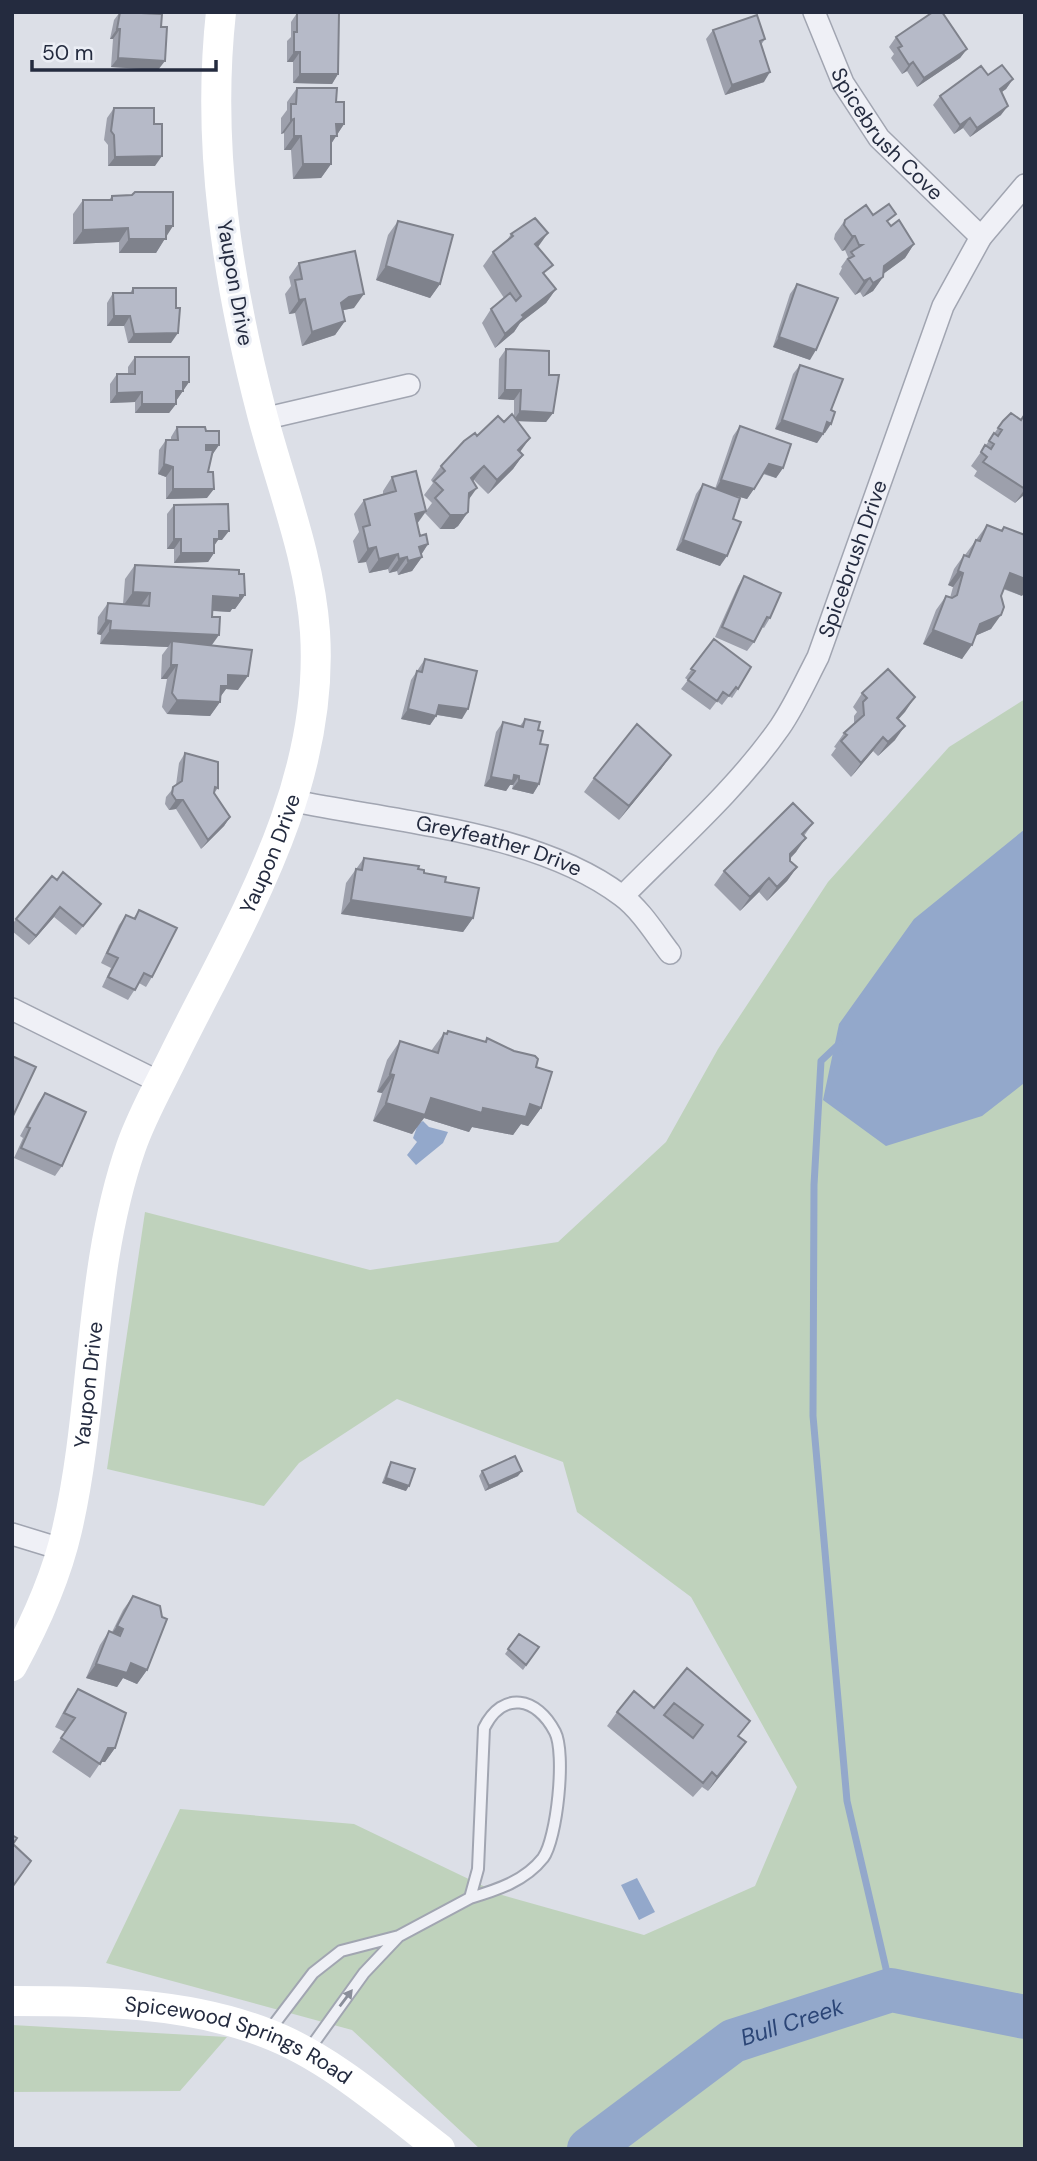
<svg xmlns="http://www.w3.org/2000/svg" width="1037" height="2161" font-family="'DM Sans',sans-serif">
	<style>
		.green { fill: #bfd2bc }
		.water { fill: #93a8cb }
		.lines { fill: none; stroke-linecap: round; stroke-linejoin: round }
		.stream { stroke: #93a8cb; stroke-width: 7 }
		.river { stroke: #93a8cb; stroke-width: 44 }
		.lane-casing { stroke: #a1a5b1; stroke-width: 14 }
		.street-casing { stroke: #a1a5b1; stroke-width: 24 }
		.lane { stroke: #eff0f6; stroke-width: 10 }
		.street { stroke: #eff0f6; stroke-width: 21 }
		.secondary { stroke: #fff; stroke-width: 30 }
		.wall { fill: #9da0ac }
		.shaded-wall { fill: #7f828c }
		.building { fill: #b6bac8; stroke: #7f828c; stroke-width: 2; fill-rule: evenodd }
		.oneway { fill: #8a8e9a }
		.labels { text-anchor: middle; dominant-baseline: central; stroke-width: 6; stroke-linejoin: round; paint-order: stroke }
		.street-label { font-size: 21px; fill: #242b3f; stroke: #ebeef5 }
		.water-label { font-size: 23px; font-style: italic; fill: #2b4576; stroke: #ebeef5 }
	</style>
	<rect width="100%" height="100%" fill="#dcdfe7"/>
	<path class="green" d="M1025,699V2149H480L352,2030L106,1963L180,1809L354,1824L502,1895L644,1935L755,1886L797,1787L691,1597L577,1512L563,1462L397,1399L299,1463L264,1506L107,1469L145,1212L370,1270L558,1242L666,1142L718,1049L828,882L949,747Z
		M12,2025L227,2037L180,2091L12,2092Z"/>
	<path class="water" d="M1025,829L1023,1084L982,1116L886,1146L823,1100L839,1024L914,919Z
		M423,1121L429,1127L448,1132L443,1143L416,1165L407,1155L417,1142L413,1138L418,1124Z
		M637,1878L655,1912L639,1920L621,1885Z"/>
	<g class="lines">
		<path class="stream" d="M839,1044L821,1061L814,1185L813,1416L847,1801L891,1990"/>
		<path class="river" id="s1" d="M589,2149L733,2041L891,1990L1025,2017"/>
		<g class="lane-casing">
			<path id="lane" d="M399,1936L470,1898L478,1869L484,1728C503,1690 537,1697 555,1732C566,1753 557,1839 543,1858C525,1881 497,1890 470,1898
				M269,2031L313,1973L341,1951L399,1936L364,1973L308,2051"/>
		</g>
		<g class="street-casing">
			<g id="street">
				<path id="s2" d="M814,12L843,83L879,138L981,237"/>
				<path d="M263,419L409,385"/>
				<path id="s3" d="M294,801C396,822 538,832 622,896C641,910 656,935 670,953"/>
				<path id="s4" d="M623,896C676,842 736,790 780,727C795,705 806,680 818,657L943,306L981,237L1025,185"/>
				<path d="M12,1009L161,1083"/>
				<path d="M12,1534L61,1549"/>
			</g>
		</g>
		<use href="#lane" class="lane"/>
		<use href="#street" class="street"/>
		<g class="secondary">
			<path id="s5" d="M12,1666C35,1624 56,1578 67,1530C96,1404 88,1271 131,1147C142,1115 160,1084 175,1053C241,920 325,787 315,632C310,558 281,486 262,414C228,283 206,148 221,12"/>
			<path id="s6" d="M12,2001C97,2001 186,2002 266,2033C328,2056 388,2109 440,2149"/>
		</g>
	</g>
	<path class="wall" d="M120,12H138L158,70L111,67L113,39H110L114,20Z
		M297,13L338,74L332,84L293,83V62H287V41L291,37V22Z
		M713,30L765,39L761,45L764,82L725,95L706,39Z
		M896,37L967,49L960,58L917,87L907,71L902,74L891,58L894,54L889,47Z
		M988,75L1013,79L1006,89L1002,92L1001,115L970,137L963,128L954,134L933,105L940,96Z
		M297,88L336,102L344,124L331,144V164L321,178L293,179L291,150H284V133L281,134V118L287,110V102Z
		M114,108L155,166H108V145L104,140L107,118Z
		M112,196L166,236L156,253H119V242L73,244V214L83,200H109Z
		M873,215L889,224L914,244L905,258L883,274V277L873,291L863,297L860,292L855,295L839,274L842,268L841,267L848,257L845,250L842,251L834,239L835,234L845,220Z
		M398,221L440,284L430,298L376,280L388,235Z
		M511,234L538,247L545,276L556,289L546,303L520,323L514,332L495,348L482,323L491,309L504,298L483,266L493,252L506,242Z
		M299,263L354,308L343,310L345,321L335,335L302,346L295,313L289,314L285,294L291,286L289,277Z
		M797,284L810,360L773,347L790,294Z
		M133,288L171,343H128L124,326H107V303L113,293H130Z
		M506,349L549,375L553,413L546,422L518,421L520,452L523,455L513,469L488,494L474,480L473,481L468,500V512L458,526L454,529H440L425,513L417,524L420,536L428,544L421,555L422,557L412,571L398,575L397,571L389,573L388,569L369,573L366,562L358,563L353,541L359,532L354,514L364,500L383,494V491L392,477L426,511L432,503L424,495L433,483L431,480L441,466L477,436L504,422L514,416V400L498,399L499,359Z
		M135,357L189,382L176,401V404L169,413H135V402L110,403V384L117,374H128V367Z
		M800,365L831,410L825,433H824L817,443L775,429L793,374Z
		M1021,420L1025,494L1015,503L974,476L977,471L971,466L1003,421Z
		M740,426L783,468L776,478L763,474L747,499L728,493L733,519L720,566L676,550L696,494L703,484L715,489L733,436Z
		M177,427L206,431L219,445L212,455L208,472L207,498L166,499V477L158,474L159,450L166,440H171V437Z
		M174,505L222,540H218L214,545V553L208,562L174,563V549H167V514Z
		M987,525L1001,531L1004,527L1022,596L1003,589L991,629L975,636L962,659L923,644L936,610L946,596L950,598L953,587L948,585L954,569L964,555H965Z
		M135,565L239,574L245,595L235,609H232L230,612L212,611V645L238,690L226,689L220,697V702L210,716L167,714L162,707L167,679H161L162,655L168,647L100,644L101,635L97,634L98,617L108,603L123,604L125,579Z
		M744,576L770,618L764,628L762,627L754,642L747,651L715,637L738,586Z
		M714,639L738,689L732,698L729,696L722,705L717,701L710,710L681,689L688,680L685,678Z
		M425,659L462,719L437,715L430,725L401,719L411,680Z
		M862,693L915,697L898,719L895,740L878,756L873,751L851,777L831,755L836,748L834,747L844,733L854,724V716L857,712L853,707Z
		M525,719L538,730L540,744L539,784L533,794L512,789L513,785H510L506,791L484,786L496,732L503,722L520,726Z
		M185,753L218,788L214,793L230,817L224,826L201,849L176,809L169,810L165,804L166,797L176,785L179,763Z
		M671,755L661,769L619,820L584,792L594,778Z
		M813,823L804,836L796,852L790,859V861L797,867L787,881L767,901L759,892L740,911L714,885L724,871Z
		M364,858L418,869L424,873L445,882L473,918L463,932L341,914L346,883Z
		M57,880L101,904L76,935L54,917L29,945L12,931V925L16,919Z
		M139,910L152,977L146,987L139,983L128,1000L102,987L111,968L101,963L119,925L126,915L133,919Z
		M448,1031L485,1042L487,1038L536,1067L541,1108L528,1126L521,1124L513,1135L472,1127L469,1132L424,1118L412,1134L373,1121L382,1093L377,1092L387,1060L400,1041L431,1051L444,1033L446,1034Z
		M45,1093L62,1166L55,1176L14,1158L23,1138L20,1136L38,1103Z
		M391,1462L406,1491L382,1483L388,1467Z
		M482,1471L518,1476L485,1491L479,1476Z
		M133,1596L147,1670L137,1684L123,1678L117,1687L86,1678L100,1645L109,1631L112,1632L123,1610Z
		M519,1634L539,1647L523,1670L505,1654Z
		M687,1668L739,1737L736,1756L708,1791L702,1787L693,1797L607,1726L617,1712L654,1708Z
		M78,1689L115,1748L105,1762H101L90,1778L52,1752L65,1732L55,1727L68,1703Z"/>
	<path class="shaded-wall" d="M117,29H120L113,39H110Z
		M967,49L960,58L917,87L924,78Z
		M294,52H300L293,62H287Z
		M118,58L165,61L158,70L111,67Z
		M913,62L907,71L902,74L909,65Z
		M770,72L764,82L725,95L732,85Z
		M300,74H338L332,84L293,83Z
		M1013,79L1006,89L993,98L1000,89Z
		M1008,106L1001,115L970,137L977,128Z
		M970,118L963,128L954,134L960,125Z
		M294,119L284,133L281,134L291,120Z
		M336,124H344L327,150H321Z
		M294,136H301L291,150H284Z
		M162,156L155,166H108L115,157Z
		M303,164H331L321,178L293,179Z
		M166,226H173L156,253H119L129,239Z
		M128,228L119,242L73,244L83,230Z
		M548,233L538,247L535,244Z
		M852,236H855L845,250L842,251Z
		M914,244L905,258L875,280L884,266Z
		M386,266L440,284L430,298L376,280Z
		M883,277L873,291L863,297L873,283Z
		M870,278L860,292L855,295L864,281Z
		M556,289L546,303L520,323L514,332L495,348L505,334L522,315Z
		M364,294L354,308L339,311L341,303L349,297Z
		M305,299L295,313L289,314L299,300Z
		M114,316H130L124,326H107Z
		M345,321L335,335L302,346L312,332Z
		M178,333L171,343H128L134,334Z
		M779,337L816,350L810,360L773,347Z
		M183,382H189L176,401H169Z
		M505,390H521L514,400L498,399Z
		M142,392L135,402L110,403L117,393Z
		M142,404H176L169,413H135Z
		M520,411L553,413L546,422L513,421Z
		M782,420L823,434L817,443L775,429Z
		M827,422L831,424L825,433L820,432Z
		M530,438L520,452L508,464L518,450Z
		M206,445H219L212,455H199Z
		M523,455L513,469L488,494L497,480Z
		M164,464L173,467L166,477L158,474Z
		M769,464L783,468L776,478L763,473Z
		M484,466L474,480L462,492L471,478Z
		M721,480L754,489L747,499L715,490Z
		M477,488L467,502L469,493Z
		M173,489H214L207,498L166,499Z
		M1025,489V494L1015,503Z
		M426,511L416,525L415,514Z
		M468,512L458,526L454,529H440L450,515Z
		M219,531H229L222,540H218L212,549L208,548Z
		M174,539H181L174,549H167Z
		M683,540L727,556L720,566L676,550Z
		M428,544L419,558L422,557L412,571L398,575L419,547Z
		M376,547L366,562L358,563L368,549Z
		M181,553H214L208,562L174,563Z
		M398,554L388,569L369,573L379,559Z
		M407,557L397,571L389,573L399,559Z
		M958,571L963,573L953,587L948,585Z
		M1010,573L1025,579V592L1022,596L1000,587Z
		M133,592L150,593L140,607L123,606Z
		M240,595H245L235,609H232L230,612L203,610L213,596Z
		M1001,615L991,629L970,638L980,624Z
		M106,620L111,621L101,635L97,634Z
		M110,630L219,635L209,649L172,641L168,647L100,644Z
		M933,630L972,645L962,659L923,644Z
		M171,665H177L167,679H161Z
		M228,675L248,676L238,690L226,689L218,700H211Z
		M915,697L905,712L887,732L897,718Z
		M177,700L220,702L210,716L167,714Z
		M439,705L468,709L462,719L432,714Z
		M408,709L436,716L430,725L401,719Z
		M905,726L895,740L878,756L888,742Z
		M883,737L873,751L851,777L861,763Z
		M671,755L661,769L619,820L629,806Z
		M514,775L519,776L513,785H510L506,791L484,786L491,777Z
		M519,780L539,784L533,794L512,789Z
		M176,800H183L176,809L169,810Z
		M230,817L224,826L201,849L208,840Z
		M806,838L796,852L780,868L790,854Z
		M797,867L787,881L767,901L777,887Z
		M769,878L759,892L740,911L750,897Z
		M351,900L473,918L463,932L341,914Z
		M60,907L54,917L29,945L36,936Z
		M390,1074L394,1075L382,1093L377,1092Z
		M431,1098L483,1108L530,1104L541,1108L528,1126L521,1124L513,1135L472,1127L469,1132L424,1118L412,1134L373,1121L386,1103Z
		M522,1471L518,1476L485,1491L489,1486Z
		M386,1478L409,1486L406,1491L382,1483Z
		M117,1626L123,1629L113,1643L107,1641Z
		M131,1663L147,1670L137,1684L123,1678L117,1687L86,1678L96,1664Z
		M746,1742L736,1756L708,1791L717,1777Z
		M108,1748H115L105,1762H98Z"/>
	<path class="building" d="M120,12L162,14L161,27H167L165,61L118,58L120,29H117Z
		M933,12H942L967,49L924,78L913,62L909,65L898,48L902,46L896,37Z
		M297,13H339L338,74H300V52H294V32H297Z
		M757,15L765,39L760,41L770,72L732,85L713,30Z
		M1002,65L1013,79L1000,89L1008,106L977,128L970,118L960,125L940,96L981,66L988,75Z
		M297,88H337L336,102H344V124H336L337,136H331V164H303L301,136H294V119L291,120V104H296Z
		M114,108H154V124H162V156L115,157L114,135L111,131Z
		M135,192H173V226H166V239H129L128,228L83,230V200H112V196L132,195Z
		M889,204L896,214L887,221L891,226L899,220L914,244L884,266L883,277L873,283L870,278L864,281L848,259L854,256L851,252L862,245H859L855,236H852L844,225L845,220L866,205L873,215Z
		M535,218L548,233L535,244L553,265L543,273L556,289L522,315L524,317L505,334L491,309L510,293L516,301L521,296L493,252L513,236L511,234Z
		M398,221L453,235L440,284L386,266Z
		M355,251L364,294L349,297L341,303L345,321L312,332L305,299L299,300L295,280L302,279L299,263Z
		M797,284L838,298L816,350L779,337Z
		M133,288H176V308H180L178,333L134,334L130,316H114L113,293H133Z
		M506,349L549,351V375H559L553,413L520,411L521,390H505Z
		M135,357H189V382H183V391H176V404H142V392L117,393V374H135Z
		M800,365L843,379L831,410L835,412L831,424L827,422L823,434L782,420Z
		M1011,413L1021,420L1025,414V489L983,462L987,457L981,452L985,445L991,449L994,444L989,441L994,433L998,436L1002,430L998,428L1003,421Z
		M512,414L530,438L518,450L523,455L497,480L484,466L471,478L477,488L469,493L468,512L464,515H450L435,498L443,490L434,481L445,471L441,466L464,441L475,433L477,436L498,416L504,422Z
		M740,426L791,444L783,468L769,464L754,489L721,480Z
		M177,427H205L206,431H219V445H206V450H213L208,472H213L214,489H173V467L164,464L166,440H178Z
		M416,471L426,511L415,514L420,536L426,534L428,544L419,547L422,557L408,561L407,557L399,559L398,554L379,559L376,547L368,549L363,527L370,525L364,500L396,491L392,477Z
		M703,484L740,498L733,519L741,522L727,556L683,540Z
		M228,504L229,531H219V539H214V553H181V539H174V505Z
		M987,525L1002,531L1004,527L1025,535V579L1010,573L1001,596L1004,607L1001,615L980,624L972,645L933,630L946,596L952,598L957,595L963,573L958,571L964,555L969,557L976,540L980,541Z
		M135,565L239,570V574H244L245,595H240V598L213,596L212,617H220L219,635L110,630L111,621L106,620L108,603L149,606L150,593L133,592Z
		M744,576L781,593L770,618L767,617L754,642L722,627Z
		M714,639L751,667L738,689L736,687L729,696L723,692L717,701L688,680L695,671L691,669Z
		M172,641L252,650L248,676L228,675V686H221L220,702L177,700L172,693L177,665H171Z
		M425,659L477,671L468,709L439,705L436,716L408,709L417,671L422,672Z
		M888,669L915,697L897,718L905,726L888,742L883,737L861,763L841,741L847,735L844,733L864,715L863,702L867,698L862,693Z
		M525,719L540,722L538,730L543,731L540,744L548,745L539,784L519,780V776L514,775L513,781L491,777L503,722L523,727Z
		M637,724L671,755L629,806L594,778Z
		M185,753L218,762V788L215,787L214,793L230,817L208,840L183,800H176L172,794L173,787L182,781Z
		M793,803L813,823L802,834L806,838L790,854V861L797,867L777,887L769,878L750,897L724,871Z
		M364,858L419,866L418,869L424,870V873L446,877L445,882L479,888L473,918L351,900L356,869L362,870Z
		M63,872L101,904L83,926L60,907L36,936L16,919L52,876L57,880Z
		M139,910L177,928L152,977L144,973L135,990L108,977L118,958L107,953L126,915L135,919Z
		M448,1031L486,1042L487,1038L514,1051L535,1056L538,1059L536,1067L552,1072L541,1108L530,1104L526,1117L483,1108L482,1113L431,1098L425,1115L386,1103L394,1075L390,1074L400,1041L438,1053L444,1033L447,1034Z
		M12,1056L36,1067L12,1118Z
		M45,1093L86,1112L62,1166L21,1148L30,1128L27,1127Z
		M515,1456L522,1471L489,1486L482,1471Z
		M391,1462L415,1469L409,1486L386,1478Z
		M133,1596L160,1606L162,1617L167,1619L147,1670L131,1663L127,1673L96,1664L109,1631L120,1636L123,1629L117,1626Z
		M519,1634L539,1647L526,1665L508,1649Z
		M687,1668L750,1721L738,1736L746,1742L717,1777L712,1772L703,1783L617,1712L634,1691L654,1708ZM674,1703L703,1725L693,1738L664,1715Z
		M78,1689L126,1713L115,1748H108L100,1764L61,1738L75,1718L64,1713Z
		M12,1835L17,1838L13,1844L31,1861L13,1886Z"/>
	<defs><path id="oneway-solid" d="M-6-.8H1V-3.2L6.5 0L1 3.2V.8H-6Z" transform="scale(1.75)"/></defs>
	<use class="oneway" href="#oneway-solid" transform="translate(346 1998) rotate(-53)"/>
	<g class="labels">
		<g class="street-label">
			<text stroke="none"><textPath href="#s2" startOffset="144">Spicebrush Cove</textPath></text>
			<text transform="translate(235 283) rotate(80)">Yaupon Drive</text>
			<text stroke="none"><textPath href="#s4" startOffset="415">Spicebrush Drive</textPath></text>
			<text stroke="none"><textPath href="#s3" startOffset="210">Greyfeather Drive</textPath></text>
			<text stroke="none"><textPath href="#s5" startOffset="861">Yaupon Drive</textPath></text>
			<text stroke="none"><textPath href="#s5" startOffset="294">Yaupon Drive</textPath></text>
			<text stroke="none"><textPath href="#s6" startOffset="233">Spicewood Springs Road</textPath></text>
		</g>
		<g class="water-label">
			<text stroke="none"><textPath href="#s1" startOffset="242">Bull Creek</textPath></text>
		</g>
	</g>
	<rect width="1037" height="2161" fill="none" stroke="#242b3f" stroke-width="28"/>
	<path d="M32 60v10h184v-10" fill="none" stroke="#242b3f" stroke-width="3.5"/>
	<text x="42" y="60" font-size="21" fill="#242b3f" stroke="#ebeef5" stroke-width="5" paint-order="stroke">50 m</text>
</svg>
